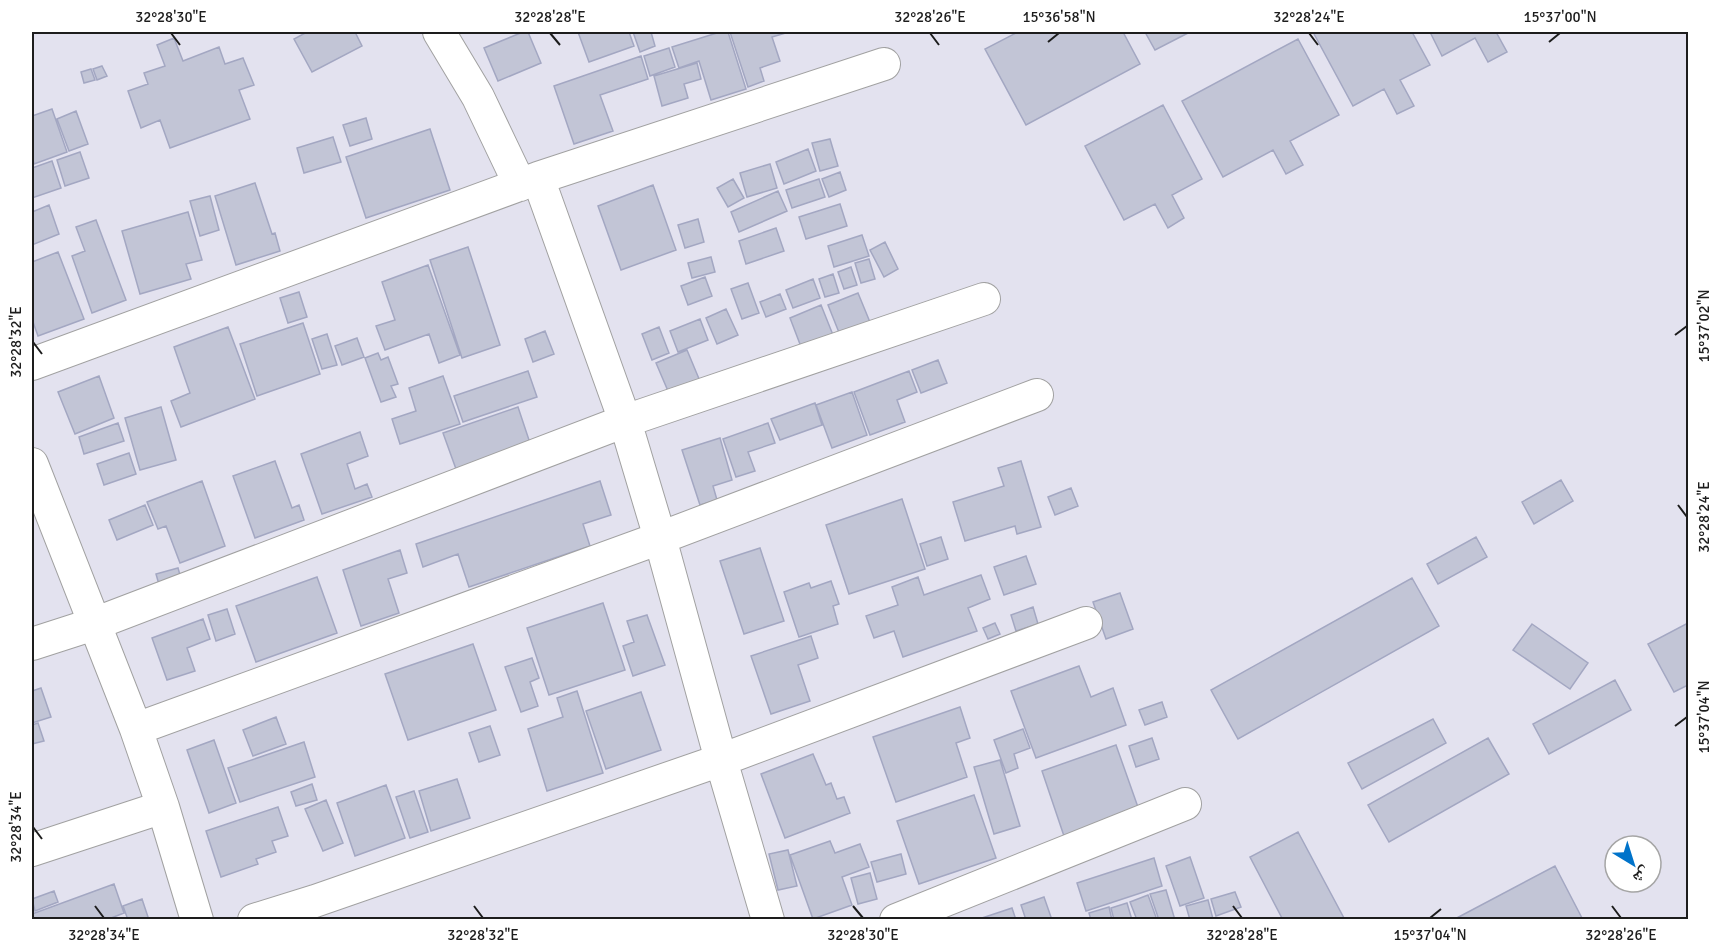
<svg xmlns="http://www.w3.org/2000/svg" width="1720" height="951" font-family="Signika,'Noto Naskh Arabic',sans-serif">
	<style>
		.building { fill: #c2c5d6; stroke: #a3a7c2; stroke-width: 1.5 }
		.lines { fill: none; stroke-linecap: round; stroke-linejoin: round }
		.minor-casing { stroke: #a1a1a1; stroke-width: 34 }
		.minor { stroke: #fff; stroke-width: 32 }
		.ticks { fill: none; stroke: #1d1d1d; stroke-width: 2 }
		.neatline { fill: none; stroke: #1d1d1d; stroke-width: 2 }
		.ticks-label { font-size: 15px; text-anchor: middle; fill: #1d1d1d }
	</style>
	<rect width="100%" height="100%" fill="#e3e2ef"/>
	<path class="building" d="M307,32H355L362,46L312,72L294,39Z
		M523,32H528L541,63L498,81L484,48Z
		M578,32H629L634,46L589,62Z
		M633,32H651L655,46L640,52Z
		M720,32H728L746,89L711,100L699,61L679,68L672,47Z
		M730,32H789L772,37L780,61L760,68L764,81L748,87Z
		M1018,32H1123L1140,64L1026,125L985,49Z
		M1145,32H1190L1155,50Z
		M1313,32H1412L1430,65L1400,80L1414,106L1397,114L1384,89L1353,106Z
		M1430,32H1496L1507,52L1488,62L1475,38L1442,56Z
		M174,38L183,61L219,47L225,64L243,58L254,85L239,90L250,119L170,148L160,120L141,128L128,91L148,84L144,73L165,66L157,45Z
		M1298,39L1339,115L1290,141L1303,165L1286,174L1273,150L1223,177L1182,101Z
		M669,48L675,67L650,76L644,56Z
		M641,56L648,79L600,95L613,131L574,144L554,86Z
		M697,63L701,79L684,84L688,98L662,106L654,76Z
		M102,66L107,76L97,80L93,69Z
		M91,69L95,80L84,83L81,72Z
		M1163,105L1202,179L1172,195L1184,218L1168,228L1155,204L1124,220L1085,146Z
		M52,109L67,152L34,164L32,156V116Z
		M76,111L88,144L69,151L57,119Z
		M366,118L372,139L350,146L343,125Z
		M430,129L450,190L366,218L346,157Z
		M333,137L341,162L304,173L297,148Z
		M830,139L838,166L820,171L812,143Z
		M808,149L816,171L784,184L776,162Z
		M80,152L89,178L65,186L57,160Z
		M52,161L61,188L32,198V168Z
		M770,164L777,188L747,197L740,173Z
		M840,172L846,190L829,197L822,179Z
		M733,179L744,198L728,207L717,188Z
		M819,179L825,197L792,208L786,190Z
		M255,183L272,234L275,233L280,251L236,265L215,196Z
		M653,185L676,250L621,270L598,206Z
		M778,191L787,211L739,232L731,212Z
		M210,196L219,230L200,236L190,201Z
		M840,204L847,226L806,239L799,217Z
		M49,205L59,234L32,245V212Z
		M188,212L202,260L186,264L191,279L140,294L122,231Z
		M698,219L704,242L685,248L678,225Z
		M96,220L126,300L92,313L72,256L85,251L76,227Z
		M776,228L784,251L746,264L739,241Z
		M862,235L869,256L834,267L828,246Z
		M885,242L898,269L884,277L870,250Z
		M468,247L500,345L462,358L430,260Z
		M58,252L84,319L38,336L32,319V262Z
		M711,257L715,272L692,278L688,263Z
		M869,259L875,279L861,283L855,263Z
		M428,265L460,355L439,363L429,334L385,350L376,326L395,320L382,282Z
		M851,267L857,285L844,289L838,272Z
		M833,274L839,293L825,297L819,279Z
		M705,277L712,296L688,305L681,286Z
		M813,279L820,298L793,308L786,290Z
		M748,283L759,313L742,319L731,289Z
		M299,292L307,317L288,323L280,298Z
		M858,293L872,327L842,340L828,305Z
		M780,294L786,309L766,317L760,302Z
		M821,305L835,340L803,352L790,318Z
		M726,309L738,335L717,344L706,318Z
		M700,319L708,340L678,352L670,331Z
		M303,323L320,374L257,396L240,344Z
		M228,327L255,399L181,427L171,401L190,393L174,347Z
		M659,327L669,353L652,360L642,334Z
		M545,331L554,354L533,362L525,339Z
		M327,334L337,365L322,369L312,339Z
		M357,338L364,357L342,365L335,346Z
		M687,350L702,386L671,398L656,363Z
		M378,353L381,360L388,357L398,384L391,386L396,397L381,402L365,358Z
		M938,360L947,383L921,393L912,370Z
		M528,371L537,397L463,422L454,396Z
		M909,371L917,392L897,400L905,422L870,435L854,392Z
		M99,376L114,418L75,434L58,392Z
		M443,376L460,424L400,444L392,419L416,411L409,388Z
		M852,392L867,435L832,448L816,405Z
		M815,403L822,425L780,440L771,419Z
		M161,407L176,460L140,470L125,418Z
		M518,407L530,443L456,469L443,433Z
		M118,423L124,441L84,454L79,437Z
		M768,423L775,443L748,452L755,471L736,477L723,439Z
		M360,432L368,456L347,464L355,489L367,484L372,497L322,514L301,454Z
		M720,438L732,480L713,486L717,500L700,505L682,450Z
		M129,453L136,474L104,485L97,464Z
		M275,461L292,508L299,505L304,520L255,538L233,476Z
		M1021,461L1041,527L1017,534L1015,526L965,541L953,502L1004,486L998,468Z
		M1561,480L1573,501L1534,524L1522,502Z
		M202,481L225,546L180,563L166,526L158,529L147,502Z
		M600,481L611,515L583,524L590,546L469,587L458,554L423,567L416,544Z
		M1071,488L1078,506L1055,515L1048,497Z
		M902,499L925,569L849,594L826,525Z
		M145,505L153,525L117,540L109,520Z
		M941,537L948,559L927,566L920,544Z
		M1476,537L1487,557L1438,584L1427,564Z
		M760,548L784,621L744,634L720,561Z
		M400,550L407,573L388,579L399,613L361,626L343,570Z
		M1026,556L1036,584L1004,595L994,567Z
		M178,568L182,582L160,588L156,574Z
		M981,575L990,599L968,608L977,631L903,657L894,631L874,638L866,616L898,605L892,587L918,577L924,595Z
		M317,577L337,633L256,662L236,606Z
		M1412,578L1439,626L1238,739L1211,690Z
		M831,581L839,604L833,606L838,624L799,637L784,592L809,583L811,588Z
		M1120,593L1133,629L1106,639L1093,602Z
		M603,603L625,670L549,695L527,628Z
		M1033,607L1038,624L1016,631L1011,615Z
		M227,609L235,634L216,641L208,615Z
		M647,615L665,665L633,676L623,646L634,642L627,621Z
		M203,619L210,639L187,648L195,671L167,680L152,638Z
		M995,623L1000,634L988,639L983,628Z
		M1688,623V685L1674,692L1648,644Z
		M1532,624L1588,663L1570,689L1513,650Z
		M811,636L818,658L798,665L810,701L771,714L751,656Z
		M473,644L496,710L408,740L385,674Z
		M532,658L539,678L530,682L538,706L521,712L505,667Z
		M1079,666L1091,697L1113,688L1126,725L1036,758L1011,691Z
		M1615,680L1631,710L1549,754L1533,724Z
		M41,688L51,717L32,723V691Z
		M577,691L603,773L547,791L528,729L563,717L557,698Z
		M641,692L661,750L606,769L586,711Z
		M1162,702L1167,717L1145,725L1139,710Z
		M960,707L970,738L956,743L967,777L896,802L873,737Z
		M276,717L286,744L253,756L243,730Z
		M1433,719L1446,743L1362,789L1348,763Z
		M38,723L44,741L32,744V725Z
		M490,726L500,755L479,762L469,733Z
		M1023,729L1030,748L1014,754L1018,768L1006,773L994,740Z
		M1152,738L1159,759L1136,767L1129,746Z
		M1488,738L1509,774L1389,842L1368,805Z
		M214,740L236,803L209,813L187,750Z
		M304,742L315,777L240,802L228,768Z
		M1116,745L1139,810L1064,836L1042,771Z
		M813,754L826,785L831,783L837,799L844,797L850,813L785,838L761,774Z
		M1000,760L1020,826L994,834L974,767Z
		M457,779L470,818L431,831L419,791Z
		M312,784L317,800L296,806L291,792Z
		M386,785L405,838L355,856L337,803Z
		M414,791L428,832L410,838L396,797Z
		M974,795L996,858L919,884L897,821Z
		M326,800L343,843L323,851L305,809Z
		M278,807L288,836L272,841L276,852L256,859L258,864L221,877L206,831Z
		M1298,832L1345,920H1283L1250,857Z
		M830,841L835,853L860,844L869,867L842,877L852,905L813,919L790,855Z
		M788,850L797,886L778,890L769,854Z
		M901,854L906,874L877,882L871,862Z
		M1190,857L1204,898L1180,906L1166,866Z
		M1154,858L1162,886L1086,911L1077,883Z
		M1555,866L1583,920H1453Z
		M870,873L877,899L858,904L851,878Z
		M114,884L124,913L106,920H32V914Z
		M1166,890L1175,920H1159L1150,894Z
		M54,891L58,902L35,911L32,899Z
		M1235,892L1241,907L1216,916L1211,899Z
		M1148,895L1157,920H1137L1130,902Z
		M1044,897L1052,920H1026L1021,905Z
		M142,899L149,920H128L123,906Z
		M1208,900L1213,919L1190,920L1186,906Z
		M1127,903L1132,920H1114L1111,908Z
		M1109,907L1112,920H1091L1089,913Z
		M1012,908L1016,920H976Z"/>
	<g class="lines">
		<g class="minor-casing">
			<path id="minor" d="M439,32L478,97L520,185
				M538,178L625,421L660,538L721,760L768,920
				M32,364L538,178L884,64
				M32,464L136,729L163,807L197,920
				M32,644L94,624L625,421L984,299
				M136,729L660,538L1037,395
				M32,850L163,807
				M254,920L315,901L721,760L1086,623
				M896,920L1185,804"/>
		</g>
		<use href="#minor" class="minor"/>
	</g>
	<path class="ticks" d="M171,33L180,45M550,33L560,45M930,33L939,45M1309,33L1318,45M1048,42L1059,33M1549,42L1560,33M1675,335L1687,326M33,342L42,354M1678,505L1687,517M1675,726L1687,717M33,827L42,839M95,906L104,918M474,906L483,918M853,906L863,918M1233,906L1242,918M1612,906L1621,918M1430,918L1441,909"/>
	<rect width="1720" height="951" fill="none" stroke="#ffffff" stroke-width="66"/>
	<g transform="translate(1633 864) rotate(142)"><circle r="28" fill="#ffffff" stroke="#a5a5a5" stroke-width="1.5"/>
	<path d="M0-4.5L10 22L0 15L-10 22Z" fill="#0073ca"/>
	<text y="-9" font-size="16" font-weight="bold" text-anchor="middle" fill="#1d1d1d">ش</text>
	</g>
	<rect x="33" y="33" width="1654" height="885" class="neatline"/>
	<g class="ticks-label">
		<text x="171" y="22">32°28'30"E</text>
		<text x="550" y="22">32°28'28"E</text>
		<text x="930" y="22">32°28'26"E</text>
		<text x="1059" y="22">15°36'58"N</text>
		<text x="1309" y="22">32°28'24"E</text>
		<text x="1560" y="22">15°37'00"N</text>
		<text transform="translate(1704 326) rotate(-90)" y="5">15°37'02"N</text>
		<text transform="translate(16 342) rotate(-90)" y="5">32°28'32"E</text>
		<text transform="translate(1704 517) rotate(-90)" y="5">32°28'24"E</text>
		<text transform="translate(1704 717) rotate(-90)" y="5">15°37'04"N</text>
		<text transform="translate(16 827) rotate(-90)" y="5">32°28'34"E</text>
		<text x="104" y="940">32°28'34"E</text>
		<text x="483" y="940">32°28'32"E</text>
		<text x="863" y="940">32°28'30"E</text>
		<text x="1242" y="940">32°28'28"E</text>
		<text x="1430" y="940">15°37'04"N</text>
		<text x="1621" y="940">32°28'26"E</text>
	</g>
</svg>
